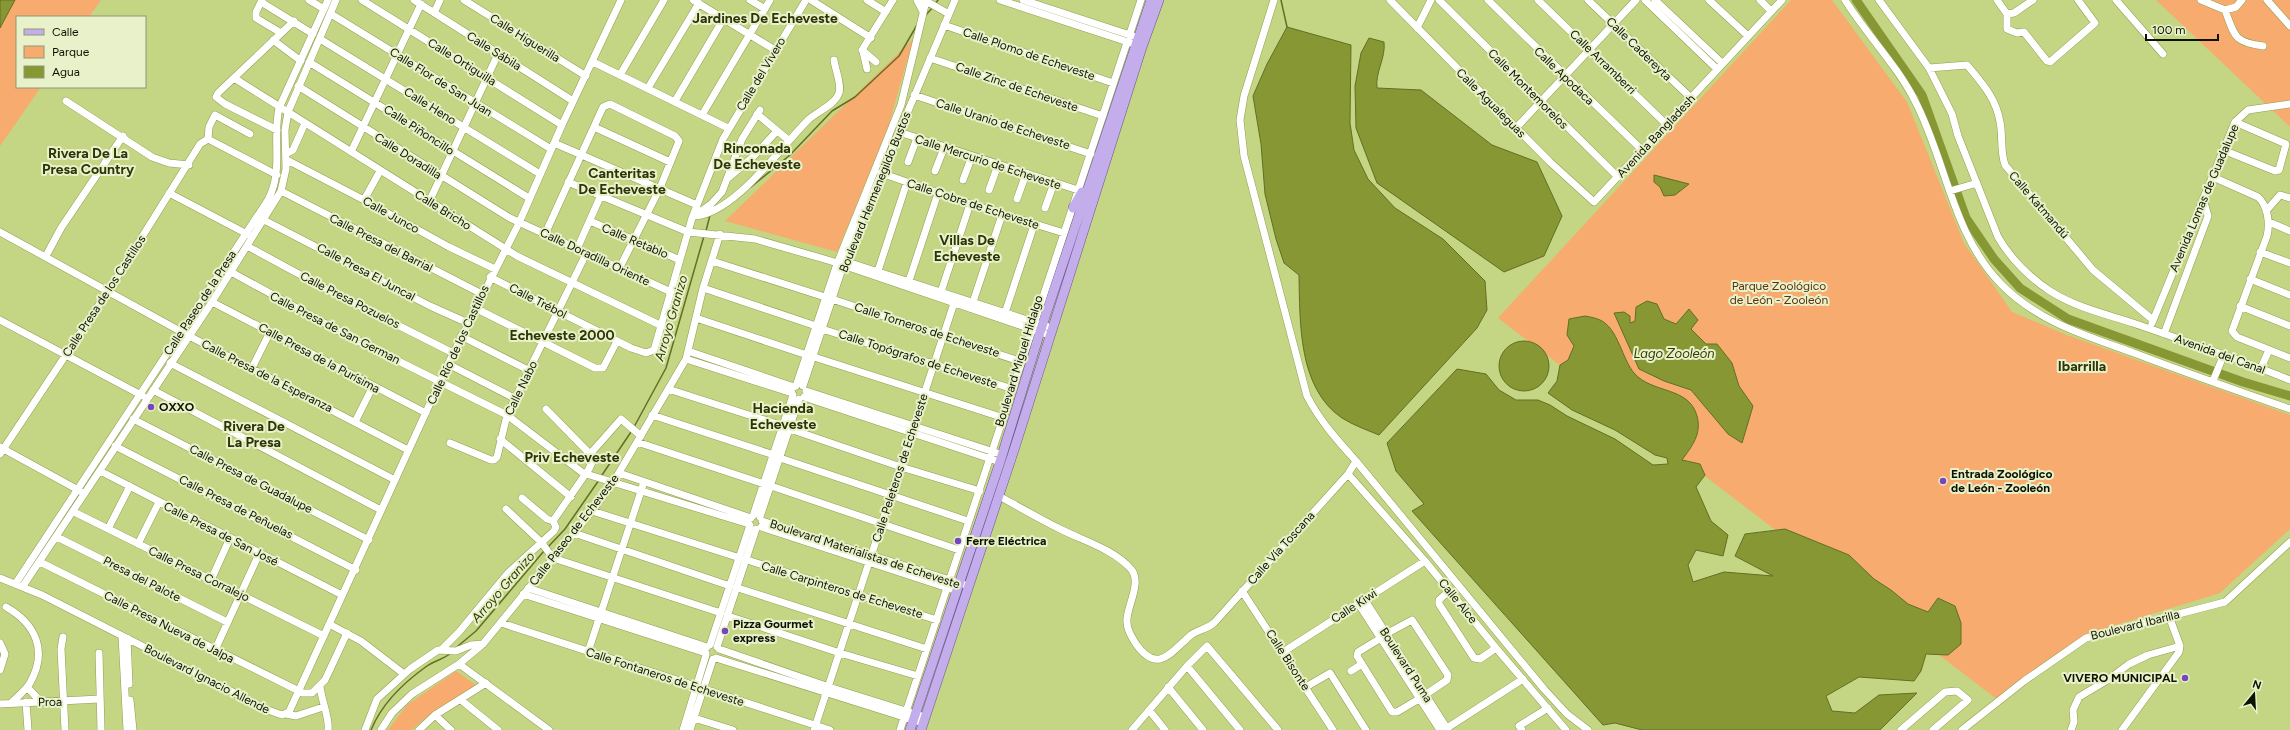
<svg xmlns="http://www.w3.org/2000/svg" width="2290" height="730" font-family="Figtree,sans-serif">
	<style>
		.green { fill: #f7ab6f }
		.water { fill: #869734; stroke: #626f24 }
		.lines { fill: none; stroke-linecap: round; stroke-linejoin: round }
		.stream { stroke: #626f24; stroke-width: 1.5 }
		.river { stroke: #869734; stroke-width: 9 }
		.minor-casing { stroke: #909f4f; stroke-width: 8 }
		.major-casing { stroke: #6a5390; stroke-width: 10 }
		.minor { stroke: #fff; stroke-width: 7 }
		.major { stroke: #c3adeb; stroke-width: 9 }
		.poi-dot { fill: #7646be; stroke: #e8f1c9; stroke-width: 1.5 }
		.labels { text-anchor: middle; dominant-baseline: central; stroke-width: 4; stroke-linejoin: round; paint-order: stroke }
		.street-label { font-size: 12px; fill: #0e1200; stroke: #e8f1c9 }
		.park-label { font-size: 12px; fill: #5b3310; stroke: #e8f1c9 }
		.poi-label { font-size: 12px; font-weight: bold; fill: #0e1200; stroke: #e8f1c9; text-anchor: start }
		.water-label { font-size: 13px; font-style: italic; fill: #323a03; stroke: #e8f1c9 }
		.quarter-label { font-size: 14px; font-weight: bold; fill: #2d3408; stroke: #e8f1c9 }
	</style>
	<rect width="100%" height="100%" fill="#c4d584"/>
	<path class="green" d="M0,0H101L89,17H17V87H41L0,146Z
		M1791,0H1832L1907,102L1964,243L2012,312L2067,335L2290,415V529L2220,593L2084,635L1998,700L1498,318Z
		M2156,0H2290V127Z
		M913,39L888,128L837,252L725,221Z
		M456,671L476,685C455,701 430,711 412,730H388L407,705Z"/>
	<path class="water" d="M0,0H15L0,28Z
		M1287,27L1351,45L1350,123L1354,150L1368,179L1395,208L1443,239L1485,281L1487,310L1477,328L1379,435C1367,430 1353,425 1342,418C1298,388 1300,323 1299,275L1284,263L1276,239L1265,194L1261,144L1253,96L1267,64Z
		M1369,38L1384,42C1386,58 1375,72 1377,88L1421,90L1492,145L1537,162L1562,216L1544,256L1504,272L1377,183L1356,128L1355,86L1361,53Z
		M1654,175L1689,184L1675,195L1664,196L1660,187L1654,182Z
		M1647,301L1657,304L1664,319L1676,324L1689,309L1698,320L1691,329L1706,344H1717L1732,363L1739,386L1753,406L1742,443L1728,434L1691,390L1664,381L1639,369L1614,313L1624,312L1630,316V323L1635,321L1636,307Z
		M1585,316C1590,317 1596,318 1600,320C1618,328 1622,359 1634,373C1652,394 1689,386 1697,416C1702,434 1692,446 1682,460L1700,464L1705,475L1696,487L1711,521L1728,535L1723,556L1696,550L1688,565L1693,582L1724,572L1773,576L1735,556L1745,534L1785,529L1849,555L1874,579L1891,590L1908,604L1928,612L1938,598L1955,606L1961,623V644L1948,655L1926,654L1921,671L1914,681L1859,677L1826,696L1832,711L1855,713L1879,695L1917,693L1880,730H1642L1615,723L1603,725L1412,511L1424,504L1396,471L1387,443L1457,369L1486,374L1499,390L1516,400H1538L1550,405L1567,416L1615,439L1653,465L1668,464L1667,458L1655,455L1615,430L1572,410L1548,393L1557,381L1560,365L1568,360L1574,346L1567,335L1569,319Z
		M1499 366a25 25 0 1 1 50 0a25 25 0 1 1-50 0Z"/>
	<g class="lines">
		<path class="stream" d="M1281,0L1287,27
			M935,4L938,0
			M925,16L933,7
			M751,187L790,155L832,111L855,97L899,56L917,25
			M706,231L710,215
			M634,427L666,368L704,236
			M602,475L631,432
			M548,547L565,529L599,480
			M458,646L476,631L544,551
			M371,730C382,703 403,683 427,666C434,661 444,659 451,653"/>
		<path class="river" d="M1856,0L1922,95L1966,218L1994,259L2020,288L2068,319L2243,382L2290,396"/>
		<g class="minor-casing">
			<path id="minor" d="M262,0L256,12V18L281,33
				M309,0L324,9
				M362,0L562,125
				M414,0L573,101
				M464,0L586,76
				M693,0L775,50
				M750,0L765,9
				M811,0L871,38
				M867,0L886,12
				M917,0L923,12
				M924,0L949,14
				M1000,0L1131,43
				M1023,0L1133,36
				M1274,0L1244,96L1240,120L1244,156L1307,396C1320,421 1337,440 1356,461L1544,689L1567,714L1588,730
				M1390,0L1550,162L1594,202L1782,0
				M1439,0L1618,177
				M1488,0L1642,150
				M1538,0L1667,125
				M1588,0L1691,98
				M1645,0L1717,69
				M1655,0L1722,63
				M1709,0L1748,36
				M1760,0L1771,11
				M1845,0C1866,34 1897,65 1915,101C1946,160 1952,234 2001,284C2038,322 2087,336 2134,353C2186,373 2238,391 2290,409
				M1879,0L1929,68L1967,65C1982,83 1996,98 2000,122C2003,136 2000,151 2005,165L2093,270L2153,320
				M1997,0L2007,14
				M2116,0L2163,54
				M2201,0L2225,10C2235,37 2234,42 2263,46
				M2267,0L2290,26
				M261,2L313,34
				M2225,10L2236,7L2242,0
				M434,13L440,0
				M331,14L551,149
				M2007,14V29L2017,33L2024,32L2047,61L2050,62L2095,23L2078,0
				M2007,14L2014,13L2033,0
				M944,25L1113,83
				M1417,28L1431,0
				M320,39L540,174
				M273,40L301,61
				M862,50L893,0
				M862,50L876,62
				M863,52L867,69
				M930,58L1103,116
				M309,62L529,198
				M593,62L728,128
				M1929,68L1952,114L1958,136L1998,237C2010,258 2030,278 2050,291C2075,307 2105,314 2133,323C2185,341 2238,359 2290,380
				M620,75L664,0
				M234,78L517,256L662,326
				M298,86L510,218L671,292
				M648,88L699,3
				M914,95L1091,154
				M66,101L152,157L169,163L189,165
				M675,101L724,18
				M757,114L786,138
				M702,115L770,0
				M594,127L670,162
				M1516,128L1636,0
				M277,130L225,104L216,97L218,93L294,21
				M899,132L1078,190
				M208,139L277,175
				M208,139L209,127L215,115L250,134
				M554,143L697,205
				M2223,150L2275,171L2279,170L2286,144L2235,122
				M351,152L421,4
				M287,153L293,150L305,123
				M287,160L364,200L449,247L495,269
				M908,162L917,138
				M935,171L944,148
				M881,173L970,204L1064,233
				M2213,177L2258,197C2268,206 2270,224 2267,236L2232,331L2237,337L2290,358
				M728,178L753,157L777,131
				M963,180L972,156
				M568,182L688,232L755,239L831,261L1049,335
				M989,190L998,165
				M281,191L482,294
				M1950,191L1977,183
				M169,193L249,235
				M1017,199L1026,174
				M364,200L380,171
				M429,202L498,54
				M1045,208L1054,183
				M2266,211L2280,195L2290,198
				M694,216C733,215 781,147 808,120C816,112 835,105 839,93C842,85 835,69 834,60
				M694,216L711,204L722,192L742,139L760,110
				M264,220L430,306L468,323
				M590,221L680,260
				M2269,222L2290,231
				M0,232L189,336L408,450
				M545,234L603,107L610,104L675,136L679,141L660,188L619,269
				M247,246L332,292L453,353
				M577,249L601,195
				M2260,252L2290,263
				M46,256L61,228L123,136
				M841,260L1052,328
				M712,261L825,297
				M878,271L907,182
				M231,272L348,336L507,415L583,473L749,524
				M490,277L631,348L646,353L654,350L692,218L723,139L806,0
				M2250,279L2290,295
				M909,281L938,193
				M703,288L816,326
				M941,292L970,204
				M832,299L1022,362
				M212,302L426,413
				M973,302L1002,215
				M2240,306L2290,326
				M475,308L595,368H603L617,341
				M1005,313L1034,225
				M696,318L807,355
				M0,320L143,396
				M2152,323L2235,122L2248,110L2290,104
				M822,329L1013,389
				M2164,334L2208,216L2203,199
				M461,336L530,371
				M688,351L794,387
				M814,357L1004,418
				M686,359L792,393
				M170,363L395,480
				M448,364L516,399
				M252,368L270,332
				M2261,368L2269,350
				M2213,381L2224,354
				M796,386L837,264L901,105L926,1
				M803,386L845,260L955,0
				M668,389L783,426
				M153,390L381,510
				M806,391L997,453
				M804,397L1000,462
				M546,409L590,454L593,460L589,469L553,521
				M652,415L774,455
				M133,419L369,540
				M355,422L373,386
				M790,429L901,467L980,491
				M500,439L571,497
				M637,442L764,484
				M450,443L491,460H494L497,457L507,415L586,254
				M115,446L356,570
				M0,447L80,491
				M0,454L109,290L200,144L208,139
				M590,454L621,419L641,436
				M780,458L968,521
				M100,471L342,595
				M619,473L751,518
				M1348,474L1425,561L1496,648L1566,730
				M771,486L959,550
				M999,496C1019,507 1040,519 1060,529C1084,541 1113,549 1131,569C1142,582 1128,604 1127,619C1126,628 1131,636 1136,644C1158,675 1171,652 1191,635C1198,630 1207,629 1214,623L1348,474L1356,461
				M522,498L547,519L553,521
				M506,509L541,542L553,558L721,613
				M592,511L740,558
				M74,512L324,636
				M753,516L793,395
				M760,517L799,399
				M762,521L969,586
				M761,527L951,589
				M108,529L130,486
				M574,533L730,586
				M57,537L227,622
				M138,544L159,502
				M747,560L937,620
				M40,562L303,693H312L325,680L347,633
				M0,578L42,595L268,710L282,715L289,712L448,364L519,223L562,125L621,0
				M211,580L230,538
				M16,583L268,200C284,170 272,139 279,108L328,0
				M23,586L212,302L281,191L286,169L285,130L288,112L336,0
				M528,588L707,647
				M738,588L927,649
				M1242,591L1333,730
				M1449,591L1439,600V604L1474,658L1480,659L1496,648
				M523,594L706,653
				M1364,599L1448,730
				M1358,603L1440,730
				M6,607C36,624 48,651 30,683C26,690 17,697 11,703
				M728,616L840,653L918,676
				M501,623L830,730
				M329,624L361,641L404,674
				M1386,634L1412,620L1448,675L1447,680L1425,695
				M122,636L127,730
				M63,637L61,649L65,730
				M127,638L129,684
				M1381,638L1358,652L1357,656L1392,712H1397L1419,699
				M0,643L5,654L0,670
				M710,645L750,525
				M717,647L756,529
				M719,649L829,687L925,717
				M215,650L259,554
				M441,650L459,632L508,573L554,531L556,527L553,521
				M588,652L644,482
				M1283,652L1425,561
				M99,653L101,730
				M716,658L923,723
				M459,664L549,730
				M1187,666L1240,730
				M1351,671L1362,664
				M320,686C321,699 330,719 328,730
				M27,687L40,701
				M1168,687L1203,730
				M1306,687L1330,673L1366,730
				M130,700L133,730
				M461,700L498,730
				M26,702L28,730
				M0,704L100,699
				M1149,710L1165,730
				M286,714L296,716L323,707
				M435,715L451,730
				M694,718L733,730
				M365,730L377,699L410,669L438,650L456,651L471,645L483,644
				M381,730L392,713L412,694L459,664L483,644L592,511L614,481L686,359L703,288L720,234
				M419,730L435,715L486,683
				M683,730L706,655
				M690,730L713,659
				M814,730L956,297
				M900,730L1141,0
				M1132,730L1187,666L1207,646L1278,730
				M1444,730L1523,679
				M1522,730L1519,726L1548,708
				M1901,730L1945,692L1957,691L1968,700L1933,730
				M1962,730L2024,681L2086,638L2225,602L2290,542
				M2071,730L2074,722L2073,710L2079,697L2109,679L2129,664L2148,655L2180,646
				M2122,730L2179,652L2180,646L2169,616"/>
		</g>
		<g class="major-casing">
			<path id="major" d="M1073,208L1082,192
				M910,730L1000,462L1040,332L1151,0
				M921,730L1013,453L1142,47L1159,0"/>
		</g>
		<use href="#minor" class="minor"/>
		<use href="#major" class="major"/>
	</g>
	<g class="poi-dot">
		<circle cx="151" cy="407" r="4"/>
		<circle cx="1943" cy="481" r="4"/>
		<circle cx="958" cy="541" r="4"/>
		<circle cx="725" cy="631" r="4"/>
		<circle cx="2185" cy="678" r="4"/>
	</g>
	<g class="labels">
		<g class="street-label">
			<text transform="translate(525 38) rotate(32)">Calle Higuerilla</text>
			<text transform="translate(1639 49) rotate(44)">Calle Cadereyta</text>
			<text transform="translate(494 51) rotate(32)">Calle Sábila</text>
			<text transform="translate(1029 54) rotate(19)">Calle Plomo de Echeveste</text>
			<text transform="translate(462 62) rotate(32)">Calle Ortiguilla</text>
			<text transform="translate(1603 62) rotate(44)">Calle Arramberri</text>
			<text transform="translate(761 74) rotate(-59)">Calle del Vivero</text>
			<text transform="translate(1564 76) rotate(44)">Calle Apodaca</text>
			<text transform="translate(441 82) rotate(32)">Calle Flor de San Juan</text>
			<text transform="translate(1017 87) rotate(19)">Calle Zinc de Echeveste</text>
			<text transform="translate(1528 89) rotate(45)">Calle Montemorelos</text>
			<text transform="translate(1491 103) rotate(45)">Calle Agualeguas</text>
			<text transform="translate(430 106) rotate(32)">Calle Heno</text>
			<text transform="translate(1003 124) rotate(18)">Calle Uranio de Echeveste</text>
			<text transform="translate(419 130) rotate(33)">Calle Piñoncillo</text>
			<text transform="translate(1656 136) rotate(-47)">Avenida Bangladesh</text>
			<text transform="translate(408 156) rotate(32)">Calle Doradilla</text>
			<text transform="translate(988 162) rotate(18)">Calle Mercurio de Echeveste</text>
			<text transform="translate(875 192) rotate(-68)">Boulevard Hermenegildo Bustos</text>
			<text transform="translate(2204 198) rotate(-67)">Avenida Lomas de Guadalupe</text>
			<text transform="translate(973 204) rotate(18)">Calle Cobre de Echeveste</text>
			<text transform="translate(2039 205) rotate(49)">Calle Katmandú</text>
			<text transform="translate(443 210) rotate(32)">Calle Bricho</text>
			<text transform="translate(391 215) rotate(29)">Calle Junco</text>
			<text transform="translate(635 241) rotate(23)">Calle Retablo</text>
			<text transform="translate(381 243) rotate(27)">Calle Presa del Barrial</text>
			<text transform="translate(595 257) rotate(25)">Calle Doradilla Oriente</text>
			<text transform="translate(366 272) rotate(28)">Calle Presa El Juncal</text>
			<text transform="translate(104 296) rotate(-57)">Calle Presa de los Castillos</text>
			<text transform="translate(350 300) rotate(27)">Calle Presa Pozuelos</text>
			<text transform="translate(538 301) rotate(27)">Calle Trébol</text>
			<text transform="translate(200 303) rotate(-57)">Calle Paseo de la Presa</text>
			<text transform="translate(335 328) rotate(27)">Calle Presa de San German</text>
			<text transform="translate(927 330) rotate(18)">Calle Torneros de Echeveste</text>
			<text transform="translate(458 345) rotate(-65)">Calle Río de los Castillos</text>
			<text transform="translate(2220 354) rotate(20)">Avenida del Canal</text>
			<text transform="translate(319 358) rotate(28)">Calle Presa de la Purísima</text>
			<text transform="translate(918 359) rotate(18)">Calle Topógrafos de Echeveste</text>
			<text transform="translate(1019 361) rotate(-73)">Boulevard Miguel Hidalgo</text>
			<text transform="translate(267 376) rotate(27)">Calle Presa de la Esperanza</text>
			<text transform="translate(521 388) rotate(-64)">Calle Nabo</text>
			<text transform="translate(900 468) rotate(-72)">Calle Peleteros de Echeveste</text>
			<text transform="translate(251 479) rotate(27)">Calle Presa de Guadalupe</text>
			<text transform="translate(236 507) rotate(27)">Calle Presa de Peñuelas</text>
			<text transform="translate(574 530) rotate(-52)">Calle Paseo de Echeveste</text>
			<text transform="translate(221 534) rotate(27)">Calle Presa de San José</text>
			<text transform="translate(1281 548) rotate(-48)">Calle Vía Toscana</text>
			<text transform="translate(865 554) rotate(18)">Boulevard Materialistas de Echeveste</text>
			<text transform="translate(199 574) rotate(26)">Calle Presa Corralejo</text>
			<text transform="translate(142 579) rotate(27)">Presa del Palote</text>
			<text transform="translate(842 590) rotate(17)">Calle Carpinteros de Echeveste</text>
			<text transform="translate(1458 601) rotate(51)">Calle Alce</text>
			<text transform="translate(1354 606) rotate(-33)">Calle Kiwi</text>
			<text transform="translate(2135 625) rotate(-14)">Boulevard Ibarilla</text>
			<text transform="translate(169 627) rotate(27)">Calle Presa Nueva de Jalpa</text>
			<text transform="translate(1288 660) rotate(57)">Calle Bisonte</text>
			<text transform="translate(1406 665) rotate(57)">Boulevard Puma</text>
			<text transform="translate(665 677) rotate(18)">Calle Fontaneros de Echeveste</text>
			<text transform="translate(207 679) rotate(27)">Boulevard Ignacio Allende</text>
			<text transform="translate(50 702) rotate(-1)">Proa</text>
		</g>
		<g class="park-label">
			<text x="1779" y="286">Parque Zoológico<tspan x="1779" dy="14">de León - Zooleón</tspan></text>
		</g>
		<g class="poi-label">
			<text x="159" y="407">OXXO</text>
			<text x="1951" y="474">Entrada Zoológico<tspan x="1951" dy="14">de León - Zooleón</tspan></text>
			<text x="966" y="541">Ferre Eléctrica</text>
			<text x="733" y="624">Pizza Gourmet<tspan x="733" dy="14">express</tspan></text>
			<text x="2177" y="678" text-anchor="end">VIVERO MUNICIPAL</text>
		</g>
		<g class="water-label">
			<text transform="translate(671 318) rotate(-74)">Arroyo Granizo</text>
			<text x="1674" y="353">Lago Zooleón</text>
			<text transform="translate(503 587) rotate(-49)">Arroyo Granizo</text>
		</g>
		<g class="quarter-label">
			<text x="765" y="18">Jardines De Echeveste</text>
			<text x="757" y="148">Rinconada<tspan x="757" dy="16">De Echeveste</tspan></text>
			<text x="88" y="153">Rivera De La<tspan x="88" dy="16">Presa Country</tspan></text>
			<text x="622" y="173">Canteritas<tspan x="622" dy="16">De Echeveste</tspan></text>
			<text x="967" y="240">Villas De<tspan x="967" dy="16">Echeveste</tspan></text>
			<text x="562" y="335">Echeveste 2000</text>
			<text x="2082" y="366">Ibarrilla</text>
			<text x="783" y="408">Hacienda<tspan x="783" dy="16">Echeveste</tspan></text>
			<text x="254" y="426">Rivera De<tspan x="254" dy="16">La Presa</tspan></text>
			<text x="572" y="457">Priv Echeveste</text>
		</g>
	</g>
	<rect x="16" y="16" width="130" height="72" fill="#e8f1c9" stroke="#919879"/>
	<rect x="24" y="29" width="20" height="6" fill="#c3adeb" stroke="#919879"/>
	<text x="52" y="36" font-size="12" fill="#0e1200">Calle</text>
	<rect x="24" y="46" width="20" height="12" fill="#f7ab6f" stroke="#919879"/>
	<text x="52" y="56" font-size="12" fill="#0e1200">Parque</text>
	<rect x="24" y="66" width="20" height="12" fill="#869734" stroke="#919879"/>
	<text x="52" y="76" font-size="12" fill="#0e1200">Agua</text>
	<g transform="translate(2254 694) rotate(18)" stroke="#e8f1c9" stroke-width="3" paint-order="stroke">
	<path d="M0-3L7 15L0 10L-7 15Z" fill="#0e1200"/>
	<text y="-6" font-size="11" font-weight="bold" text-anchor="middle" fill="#0e1200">N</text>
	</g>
	<path d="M2146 34v6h72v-6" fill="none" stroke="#0e1200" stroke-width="2"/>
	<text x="2152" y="34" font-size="12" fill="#0e1200" stroke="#e8f1c9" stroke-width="3" paint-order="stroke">100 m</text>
</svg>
